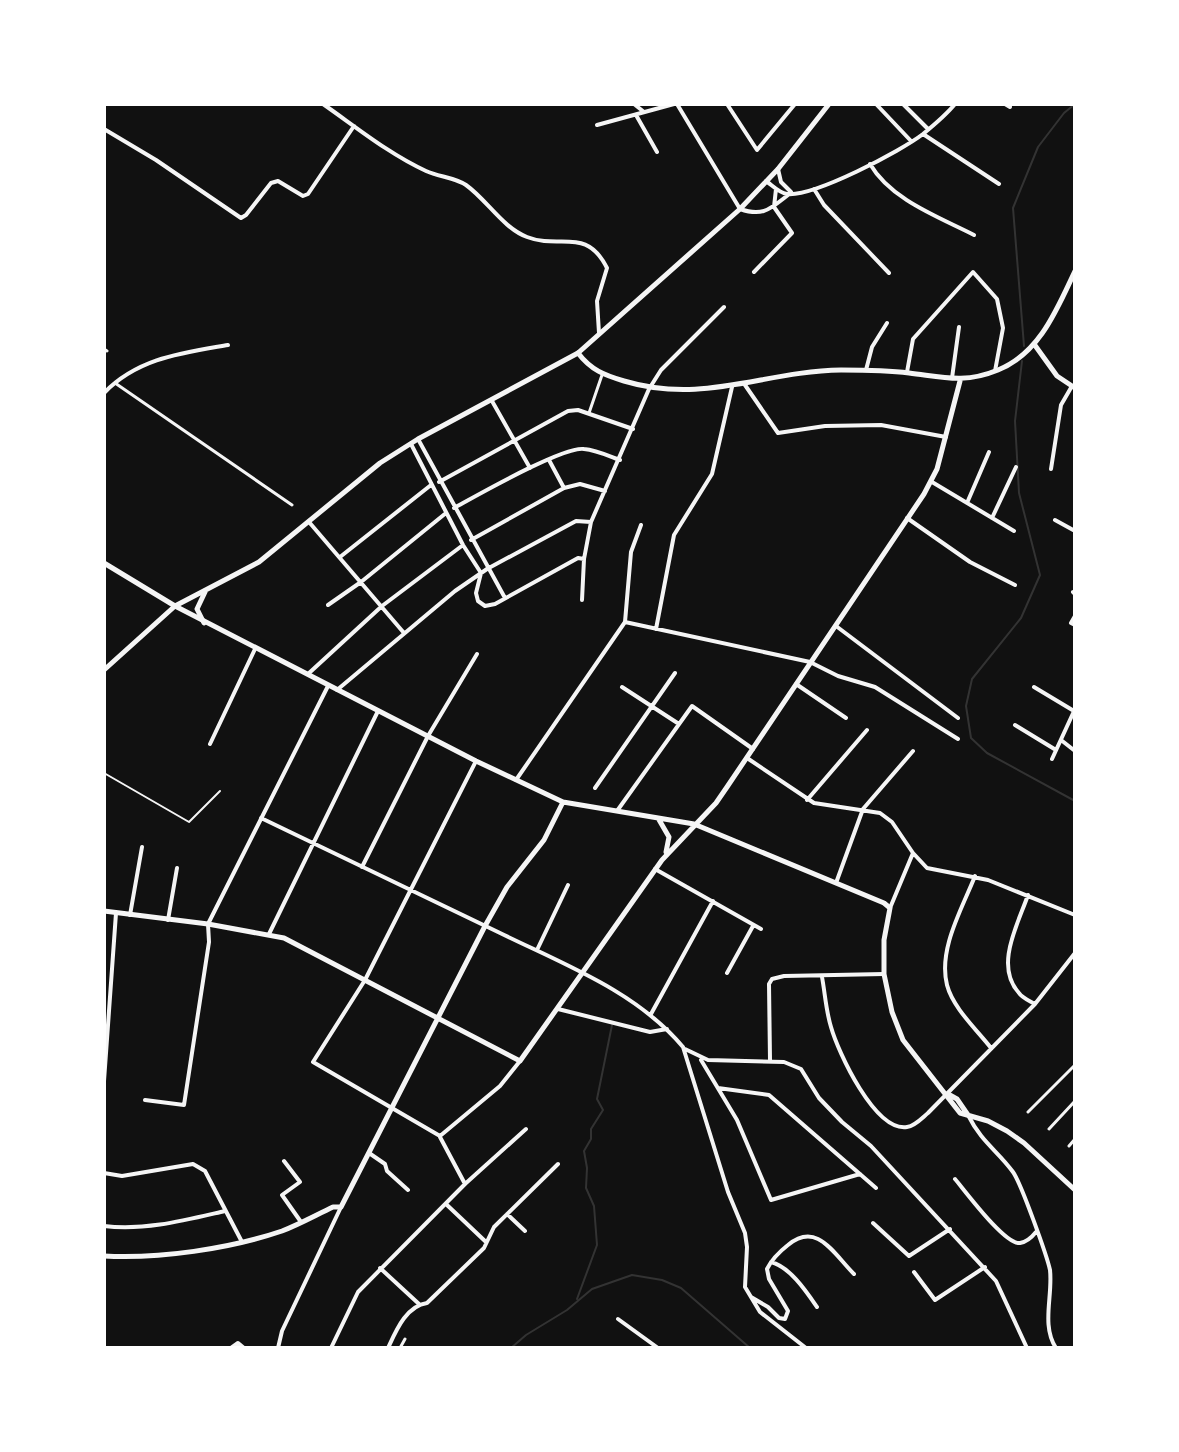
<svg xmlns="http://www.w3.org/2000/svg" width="1179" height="1452" font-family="Merriweather,serif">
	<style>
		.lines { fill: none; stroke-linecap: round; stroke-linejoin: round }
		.stream { stroke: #333; stroke-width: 2 }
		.service { stroke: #f5f5f5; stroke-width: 2 }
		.pedestrian { stroke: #f5f5f5; stroke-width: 3 }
		.minor { stroke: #f5f5f5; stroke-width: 4 }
		.tertiary { stroke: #f5f5f5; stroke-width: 5 }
		.secondary { stroke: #f5f5f5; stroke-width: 5 }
	</style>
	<rect width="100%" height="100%" fill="#111"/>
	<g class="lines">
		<path class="stream" d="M1024,346L1013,208L1038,147L1064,113L1075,104
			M1022,361L1015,421L1019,493L1040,575L1021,618L972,679L966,706L971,738L987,753L1075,801
			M577,1299L597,1245L594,1206L586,1188L587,1168L584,1151L591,1139V1129L603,1110L597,1099L612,1025
			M511,1348L526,1335L567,1310L592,1289L632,1275L662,1280L681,1288L750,1348"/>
		<path class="service" d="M104,773L189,822L220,791"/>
		<path class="pedestrian" d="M104,349L107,351
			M115,383L292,505
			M589,413L602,375
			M1028,1112L1075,1065
			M1049,1129L1075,1101
			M1069,1146L1075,1139
			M400,1348L405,1339"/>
		<path class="minor" d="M323,104C356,127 389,154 426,171C439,177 454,177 466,185C487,200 503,228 527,237C560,250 586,226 607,268L597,301L599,333
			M634,104L644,112
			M677,104L740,209C763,217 770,209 788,195
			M727,104L757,150L795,104
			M876,104L911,141
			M903,104L928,129
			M1005,104L1010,107
			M636,115L657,152
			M597,125L674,104
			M104,129L156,160L241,218L246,215L271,183L278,181L303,196L308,194L354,126
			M923,134L999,184
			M870,164C891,200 939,217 974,235
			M778,169L781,182L791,192
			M766,181C773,186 779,193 787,194C814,197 901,151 923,134C934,125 946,115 955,104
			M814,189L824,205L889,273
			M754,272L792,233L774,207L776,189
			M866,370L872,347L887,323
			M907,372L913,339L973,272L997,299L1003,328L995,371
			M952,378L959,327
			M745,385L778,433L825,426L881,425L946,437
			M104,393C138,358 182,353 228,345
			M492,401L530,468
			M418,439L505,598
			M411,444L463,545L481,573L476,593L478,601L485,606L495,604L578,558L584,559
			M549,460L564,488
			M1051,469L1061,405L1072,386
			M439,482L568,411L578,410L633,429
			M932,482L1014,531
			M967,503L989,452
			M454,508C476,496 563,446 584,449C596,450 609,456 620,460
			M907,518L970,562L1015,585
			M992,518L1016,467
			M1055,520L1075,531
			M309,522L404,633
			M471,540L564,488L580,484L605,491
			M340,557L431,485
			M1073,592L1075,594
			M582,600L584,559L591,522L649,389L661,370L724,307
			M328,605L361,582L446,513
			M1075,616L1071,623L1075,625
			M625,622L810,662L838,676L875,687L958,739
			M836,626L958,718
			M656,629L674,535L712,474L732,387
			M308,674L382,606L463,545
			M796,684L846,718
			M622,687L679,724
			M1034,687L1074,711
			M337,690L455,591L487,569L576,521L591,522
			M1015,725L1056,750
			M1061,740L1075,751
			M210,744L255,649
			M747,758L814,803L880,813L892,822L913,853L927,868L988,880L1075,915
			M1052,759L1075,709
			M516,780L625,622L631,552L641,525
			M595,788L675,673
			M807,800L867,730
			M617,811L692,706L753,749
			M261,818C340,856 419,894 498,932C563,964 636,991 683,1047L728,1192L745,1233L747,1247L745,1287L760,1312L806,1348
			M362,867L428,736L477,654
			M655,869L761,929
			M975,876C962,909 938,949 947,985C953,1008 977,1030 991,1048
			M836,883L863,809L913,751
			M1028,895C1018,924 994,966 1019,993C1022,998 1030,1001 1035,1004
			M890,908L913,853
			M130,915L142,847
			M168,920L177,868
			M269,934L378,711
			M537,950L568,885
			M727,973L753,926
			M822,977C825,993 826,1011 831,1027C838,1052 875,1132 907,1127C915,1126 922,1118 928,1113L1035,1004L1075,953
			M558,1009L650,1032L667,1029
			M651,1014L713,901
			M685,1049L708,1060L784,1062L801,1069L819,1098L842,1122L871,1146L996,1281L1027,1348
			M701,1060L737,1120L771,1200L860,1174
			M770,1060L769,984L772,979L784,976L884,974
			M104,1081L116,913
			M718,1088L769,1095L876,1188
			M145,1100L184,1105L209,942L208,924L328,686
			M968,1115C982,1143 997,1150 1013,1172C1021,1183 1047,1256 1050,1270C1053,1296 1041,1325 1056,1348
			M440,1136L313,1062L365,980L476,761
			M440,1136L500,1086L520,1061
			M440,1137L465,1184
			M369,1153L385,1164L387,1171L408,1190
			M284,1161L300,1182L282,1195L301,1222
			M104,1173L122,1176L193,1164L205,1171L242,1242
			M955,1179C966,1192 1005,1245 1020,1243C1027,1242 1032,1237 1036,1232
			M447,1205L486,1242
			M507,1214L525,1231
			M873,1223L909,1256L950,1229
			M104,1226C145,1231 186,1220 225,1211
			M771,1262C790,1267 806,1291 817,1307
			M380,1268L419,1304
			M914,1272L935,1300L985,1267
			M751,1297L768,1307L779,1318L785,1319L788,1311L769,1279L767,1269C772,1259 779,1252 788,1245C817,1221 833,1253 854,1274
			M618,1319L658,1348
			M231,1348L238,1343L244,1348
			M278,1348L282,1331L341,1207
			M331,1348L358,1292L465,1184L526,1129
			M388,1348C396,1331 406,1306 427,1303L484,1248L494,1227L558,1164"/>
		<path class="tertiary" d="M1034,344L1057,376L1075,388
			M578,353C591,370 604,375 624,381C704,405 764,371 841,370C864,370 886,370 909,373C943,377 964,384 998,370C1040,353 1057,309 1075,271
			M175,606L476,761L563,802L694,824L884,903L890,908L884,940V974L892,1012L903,1040L960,1113L988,1121L1007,1131L1024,1143L1075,1190
			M658,818L669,837L666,852
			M104,911L208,924L284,938L520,1061L662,860L716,803L727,787L924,494L937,469L960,381
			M948,1094L957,1099L968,1115
			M104,1256C159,1259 229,1249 282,1231C300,1224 316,1215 333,1207H341L485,926L507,887L544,840L563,802"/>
		<path class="secondary" d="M104,563L175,606
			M204,623L197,609L205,592
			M104,670L175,606L259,562L380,463L418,439L578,353L740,209L778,169L829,104"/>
	</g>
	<rect width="1179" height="1452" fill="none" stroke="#ffffff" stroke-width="212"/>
</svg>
